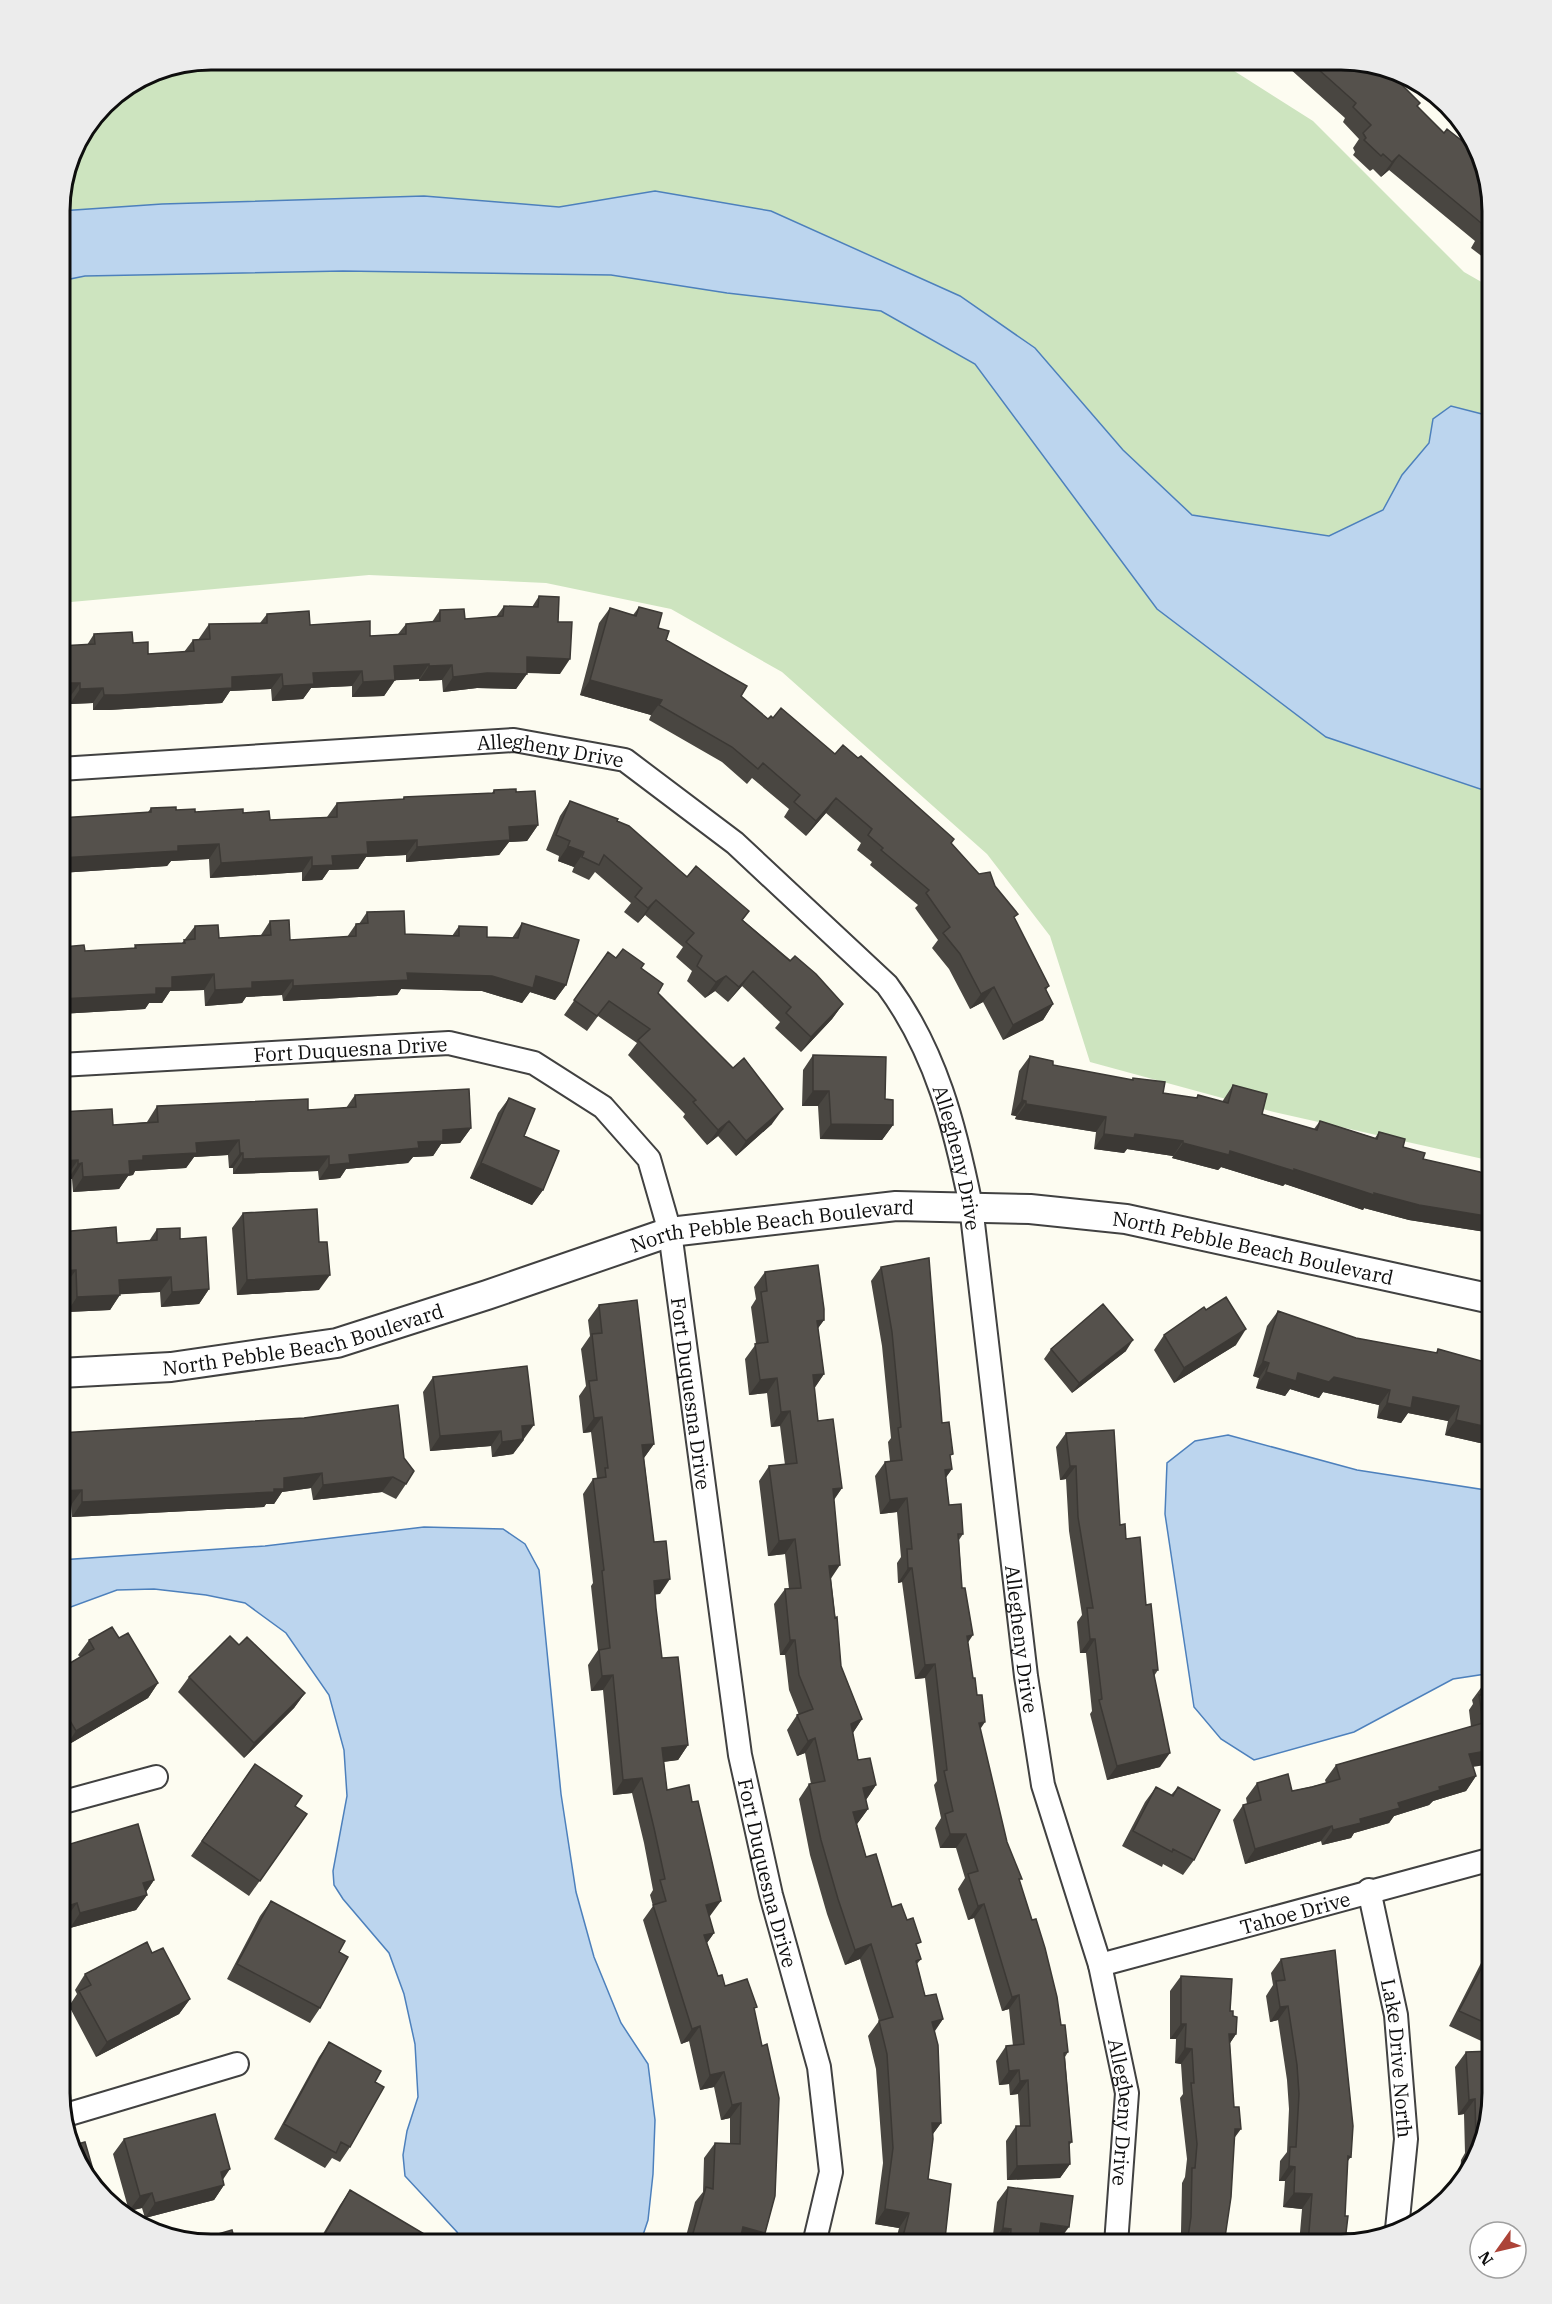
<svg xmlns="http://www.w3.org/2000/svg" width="1552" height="2304" font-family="'IBM Plex Serif',serif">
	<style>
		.green { fill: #cde4bf }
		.water { fill: #bcd5ee; stroke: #4d80bc; stroke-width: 1.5 }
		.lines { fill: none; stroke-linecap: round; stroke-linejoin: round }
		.minor-casing { stroke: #414141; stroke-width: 26 }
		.tertiary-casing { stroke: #414141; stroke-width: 32 }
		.minor { stroke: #fff; stroke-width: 22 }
		.tertiary { stroke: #fff; stroke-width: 28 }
		.wall { fill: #494641 }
		.shaded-wall { fill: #3c3935 }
		.building { fill: #55514c; stroke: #3c3935; stroke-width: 1.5 }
		.labels { text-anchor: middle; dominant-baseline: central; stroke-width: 6; stroke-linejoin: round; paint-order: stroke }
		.street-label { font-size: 20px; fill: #0e0e0e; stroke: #fff }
		.rim { fill: none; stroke: #0e0e0e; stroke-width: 3 }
	</style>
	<rect width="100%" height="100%" fill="#fdfcf1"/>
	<path class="green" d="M212,60H1217L1313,121L1464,272L1492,288V1161L1274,1112L1090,1062L1050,936L987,854L782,672L671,609L546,583L369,575L60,603V202L72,153L105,104L154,71Z"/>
	<path class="water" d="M655,191L771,211L960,296L1035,348L1123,450L1192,515L1329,536L1383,510L1402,475L1429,443L1433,419L1451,406L1482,414L1492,420V793L1326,737L1157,609L975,364L881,311L727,293L611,275L343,271L85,276L60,281V211L162,204L424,196L559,207Z
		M1228,1435L1357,1470L1492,1491V1673L1453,1679L1354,1732L1254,1760L1221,1739L1194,1707L1165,1514L1167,1463L1195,1441Z
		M424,1527L503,1529L525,1544L539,1570L561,1794L576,1892L594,1957L621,2023L648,2064L655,2120L653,2174L648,2220L640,2244H464L457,2232L405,2176L403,2155L407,2131L418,2097L415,2044L404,1994L389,1953L343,1899L334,1885L333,1871L347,1796L344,1750L329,1695L286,1633L245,1603L206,1595L154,1589L117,1590L60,1611V1560L265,1546Z"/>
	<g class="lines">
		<g class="minor-casing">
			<g id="minor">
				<path id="s1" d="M60,769L514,740L625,760L735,843L887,985C936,1051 955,1127 971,1206L1026,1676L1043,1785L1100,1965L1127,2093L1116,2244"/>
				<path id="s2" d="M60,1065L449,1043L534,1063L603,1107L649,1159L670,1232L740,1755L771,1895L819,2067L831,2172L814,2244"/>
				<path d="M60,1803L156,1777"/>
				<path id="s3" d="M1369,1890L1396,2015L1406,2139L1397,2229"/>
				<path id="s4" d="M1100,1965L1492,1859"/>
				<path d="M66,2115L237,2064"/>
			</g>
		</g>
		<g class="tertiary-casing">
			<g id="tertiary">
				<path id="s5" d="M60,1373L171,1367L337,1343L487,1295L670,1232L896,1206L1030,1209L1126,1219L1492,1299"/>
			</g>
		</g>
		<use href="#minor" class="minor"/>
		<use href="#tertiary" class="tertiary"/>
	</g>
	<path class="wall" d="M1280,60H1350L1418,106L1492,212V264L1471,248L1475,241L1389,170L1381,177L1373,169L1370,171L1353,155L1355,152L1353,148L1359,139L1343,122L1345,118Z
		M539,596L558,622L560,674L527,673L516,689L477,688L443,692L442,680L419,681V679L395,680L384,696L352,697V686L311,688L303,699L272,701L271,689L230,691L222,703L109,710H93V703L70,704L69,698L87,645L94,634L133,643L148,654L184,652L193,640H198L209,624L260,623L267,614L310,625L370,636L398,634L406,624L432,622L440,610L465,619L496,617L504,606L532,607Z
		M639,607L658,628L666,640L741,696L768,719L835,754L951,843L979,874L995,886L1014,918L1049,986L1046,990L1053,1004L1043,1020L1003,1040L983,1002L970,1009L949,969L932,948L938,940L915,908L918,905L870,865L872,862L857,850L861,843L826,813L806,836L784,817L789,809L752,778L747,784L722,762L649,720L651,715L580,695L599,623L610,608L633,615Z
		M494,790L516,792L538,825L527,841L509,842L499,855L406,862V855L366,857L358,869L329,870L322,880L302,881V872L210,878L209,859L171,861L167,866L60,873V818L148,812L151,808L195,812L243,813L270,820L327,817L337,803L402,800L404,797L492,793Z
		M570,801L617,821L743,920L843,1004L832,1019L801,1052L775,1028L780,1022L742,986L728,1002L715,991L705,998L687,981L692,971L676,957L683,947L645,915L638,923L624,912L631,903L595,872L589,880L572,872L574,867L558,861L559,856L546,850L560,816Z
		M367,912L405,934L452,936L459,926L487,937L512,938L522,923L566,985L555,1000L530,992L522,1003L482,991L401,989L397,995L283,1001L282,995L246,997L242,1003L205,1006L204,990L170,991L162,1003H149L145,1009L60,1014V938L63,947L85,951L134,948L135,945L182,943L195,926L219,938L261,935L270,921L290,940L347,937L356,924H359Z
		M608,952L616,958L641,968L658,993L772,1124L736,1156L718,1136L707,1145L683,1117L685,1114L628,1055L637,1043L598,1016L587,1031L564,1015Z
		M813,1055L885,1099L893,1125L882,1140L820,1139L818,1106H802L803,1070Z
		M1030,1056L1053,1065L1131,1080L1133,1078L1163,1093L1196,1098L1198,1095L1222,1102L1233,1085L1262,1114L1314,1129L1320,1121L1375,1138L1379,1132L1423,1159L1480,1172L1492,1173V1233L1409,1220L1364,1208L1363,1210L1285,1184L1283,1186L1221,1167L1218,1170L1172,1158L1173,1156L1127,1149L1124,1153L1094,1149L1096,1132L1015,1119L1016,1116L1011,1115L1019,1071Z
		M355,1095L471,1128L460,1143L441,1144L433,1156L413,1157L408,1163L346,1169L340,1178L319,1180L318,1171L233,1174V1168H229L228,1155L194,1157L186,1168L135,1171L133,1175L128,1176L119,1189L73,1192L72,1179H68L67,1176H60L113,1125L147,1122L157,1106L308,1110L346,1108Z
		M509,1098L543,1190L532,1205L470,1178L498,1113Z
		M243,1213L319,1242V1290L237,1295L232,1228Z
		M157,1229L180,1239L209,1289L199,1304L161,1307L160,1292L120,1294L110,1310L67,1312L65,1285L60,1286V1232L117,1243L149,1241Z
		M881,1267L942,1423L950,1458L952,1469L946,1477L949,1505L963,1534L959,1540L962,1588L968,1643L980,1729L1007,1842L1020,1882L1068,2052L1065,2057L1072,2142L1069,2145L1070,2164L1060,2178L1007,2180L1006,2141L1016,2126H1020L1018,2094L1010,2095L1009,2084L999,2085L996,2061L1006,2046H1013L1009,2009L1002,2011L974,1918L968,1920L958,1889L965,1878L956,1848H940L935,1828L941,1818L934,1785L937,1781L925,1678L915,1679L902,1582L898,1583L897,1563L901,1557L897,1512L880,1514L875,1476L885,1462L890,1461L888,1442L891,1438L882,1346L871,1281Z
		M765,1272L824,1320L818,1328L824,1374L814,1388L818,1421L842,1488L834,1500L831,1579L841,1666L862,1719L853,1733L858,1760L876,1785L866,1800L868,1809L857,1824L866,1857L892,1907L917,1948L921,1959L917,1964L925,1996L943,2019L935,2031L941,2123L932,2135L928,2179L945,2239L949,2244H895L899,2228L875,2224L883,2163L876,2069L868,2036L879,2021L860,1959L845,1965L827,1914L810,1855L799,1799L809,1784H811L805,1753L797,1756L787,1730L797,1715H799L789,1690L785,1655H780L774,1604L785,1589H789L785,1554L768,1556L759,1481L769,1466L785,1465L780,1426L771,1427L767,1393L749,1395L745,1359L756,1344L751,1307L756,1299L754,1287Z
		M599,1305L654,1444L644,1458L660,1594H655L656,1608L662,1658L688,1745L678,1760L664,1762L667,1790L710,1916H709L714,1933L707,1943L718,1976L725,1986L754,2011L765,2233L757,2244H684L695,2202L703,2192L704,2158L715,2143H730V2118L721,2120L714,2087L700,2090L689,2041L681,2044L643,1920L653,1906L650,1895L653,1890L644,1843L632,1793L613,1795L603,1690L591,1691L588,1665L598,1650L591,1586L593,1583L583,1494L593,1479L597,1478L591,1432L583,1433L579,1396L586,1386L581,1349L590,1336L588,1320Z
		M1206,1310L1236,1345L1174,1383L1154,1350L1164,1335Z
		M1278,1311L1356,1338L1436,1353L1438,1349L1480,1443L1445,1435L1448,1421L1408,1413L1401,1423L1377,1418L1379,1405L1323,1392L1319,1398L1290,1389L1285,1396L1256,1388L1259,1378L1253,1376L1267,1326Z
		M1051,1349L1126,1351L1072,1393L1044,1359Z
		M433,1377L524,1440L513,1454L492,1457L491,1446L430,1451L423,1392Z
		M304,1418L406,1484L396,1499L382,1492L313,1500L311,1488L282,1492L274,1504H266L264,1507L72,1517L71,1505H60V1433Z
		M1066,1433L1120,1525L1126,1539L1146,1605L1158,1670L1154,1676L1160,1767L1107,1780L1090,1714L1092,1711L1086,1653H1080L1077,1622L1082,1615L1069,1531L1066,1479L1060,1480L1056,1447Z
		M119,1638L158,1683L148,1698L66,1746L60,1737V1669L80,1657L78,1655L89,1640Z
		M189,1677L305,1693L294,1708L244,1758L178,1692Z
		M1492,1683L1473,1767L1476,1776L1466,1791L1433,1801L1429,1805L1394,1816L1389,1823L1354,1833L1351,1838L1322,1845L1321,1841L1245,1864L1233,1820L1243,1805L1247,1804L1246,1798L1257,1783L1292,1791L1326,1783L1325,1780L1336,1765L1471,1727L1469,1710L1473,1704L1472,1700L1483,1685Z
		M255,1764L295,1806L307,1814L249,1896L191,1856Z
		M1156,1787L1171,1795L1178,1787L1194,1860L1183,1875L1163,1864L1162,1867L1122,1846L1145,1802Z
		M60,1847L154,1880L146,1892L147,1895L136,1910L70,1928L66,1918L60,1920Z
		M271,1901L339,1952L320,2008L310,2023L227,1979L260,1916Z
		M1492,1948V2046L1449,2026L1481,1963Z
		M152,1953L190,1999L179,2014L96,2057L69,2006L77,1994L75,1990L85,1974Z
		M1281,1959L1351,2157L1347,2162L1340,2244H1299L1302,2209L1283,2207L1285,2181H1279L1280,2161L1287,2152L1289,2109L1287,2080L1278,2020L1270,2022L1266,1996L1273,1985L1271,1973Z
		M1181,1976L1230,2011L1233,2016L1236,2034L1230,2043L1234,2139L1224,2244H1179L1181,2232L1182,2183L1185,2177L1187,2159L1180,2098L1183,2094L1181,2064L1175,2063L1176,2039H1170V1991Z
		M329,2042L375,2082L350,2147L340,2162L332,2158L325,2168L274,2139L319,2057Z
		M1492,2051L1472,2168L1458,2182V2178L1460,2174L1461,2160L1465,2153L1464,2114L1458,2115L1455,2067L1466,2052Z
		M124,2139L223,2180L224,2185L214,2200L145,2218L142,2208L129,2211L113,2154Z
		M1008,2187L1058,2242L1039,2239L1038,2244H1001L992,2243L997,2202Z
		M350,2190L428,2244H317L340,2205Z"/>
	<path class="shaded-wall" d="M1399,155L1389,170L1381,177L1392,162Z
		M527,657L570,659L560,674L517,672Z
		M429,664L419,679L383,681L394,666Z
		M452,665L442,680L419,681L429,666Z
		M362,671L352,686L311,688L303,699L272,701L283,686L313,673Z
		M487,673L527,674L516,689L477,688L443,692L453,677Z
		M282,674L271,689L230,691L222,703L109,710H93L104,695L232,677Z
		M395,680L384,696L352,697L363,682Z
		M590,680L662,700L651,715L580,695Z
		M60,683H80L69,698H60Z
		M103,688L93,703L70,704L80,689Z
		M836,798L826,813L806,836L816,821Z
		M538,825L527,841L509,842L499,855L406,862L417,847L509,827Z
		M417,840L406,855L366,857L358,869L329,870L322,880L302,881L312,866L332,856L367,842Z
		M219,844L209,859L171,861L167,866L60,873V858L178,846Z
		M568,846L584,852L574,867L558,861Z
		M312,857L302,872L210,878L221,863Z
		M656,900L645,915L638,923L648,908Z
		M753,971L742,986L728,1002L739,987Z
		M407,973L536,976L566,985L555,1000L530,992L522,1003L482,991L401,989L397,995L283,1001L293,986Z
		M214,974L204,990L170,991L162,1003H149L145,1009L60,1014V999L156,988L172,977Z
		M726,976L715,991L705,998L716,982Z
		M293,980L282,995L246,997L242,1003L205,1006L215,990L252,982Z
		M994,987L983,1002L970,1009L981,994Z
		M843,1004L832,1019L801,1052L811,1037Z
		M1053,1004L1043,1020L1003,1040L1013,1025Z
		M813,1091H829L818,1106H802Z
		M1022,1100L1026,1101L1016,1116L1011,1115Z
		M1026,1104L1106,1117L1096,1132L1015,1119Z
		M783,1109L772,1124L736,1156L746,1141Z
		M729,1121L718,1136L707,1145L718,1130Z
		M831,1124L893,1125L882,1140L820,1139Z
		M471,1128L460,1143L441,1144L433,1156L413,1157L408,1163L346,1169L340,1178L319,1180L329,1165L349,1155L418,1142L443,1130Z
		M1104,1134H1135L1183,1141L1173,1156L1127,1149L1124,1153L1094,1149Z
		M239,1140L228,1155L194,1157L186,1168L135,1171L133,1175L128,1176L119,1189L73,1192L83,1177L143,1156L196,1143Z
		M1183,1143L1230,1151L1294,1169L1374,1193L1492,1217V1233L1409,1220L1364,1208L1363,1210L1285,1184L1283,1186L1221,1167L1218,1170L1172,1158Z
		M240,1153H243L233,1168H229Z
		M329,1156L318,1171L233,1174L243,1159Z
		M78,1160L67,1176H60V1161Z
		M82,1163L72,1179H68L78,1164Z
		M481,1163L543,1190L532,1205L470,1178Z
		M76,1270L65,1285L60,1286V1271Z
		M330,1275L319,1290L237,1295L247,1280Z
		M171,1277L160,1292L109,1295L119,1280Z
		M209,1289L199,1304L161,1307L172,1292Z
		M120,1295L110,1310L67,1312L77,1297Z
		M824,1320L813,1335L817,1321Z
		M1246,1329L1236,1345L1174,1383L1184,1368Z
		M1133,1340L1126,1351L1072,1393L1079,1383Z
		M1263,1361L1269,1363L1259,1378L1253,1376Z
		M1266,1372L1298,1373L1334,1377L1390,1390L1379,1405L1323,1392L1319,1398L1290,1389L1285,1396L1256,1388Z
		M824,1374L814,1389L813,1375Z
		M777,1378L767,1393L749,1395L760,1380Z
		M1413,1397L1459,1406L1448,1421L1408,1413L1401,1423L1377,1418L1387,1403Z
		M790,1411L780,1426L771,1427L781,1412Z
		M602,1417L591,1432L583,1433L594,1418Z
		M1456,1420L1492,1428V1444L1480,1443L1445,1435Z
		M534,1425L513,1454L492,1457L502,1442L522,1426Z
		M501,1431L491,1446L430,1451L440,1436Z
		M654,1444L643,1459L642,1445Z
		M1070,1466H1076L1066,1479L1060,1480Z
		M952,1469L942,1483L945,1470Z
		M322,1473L311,1488L282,1492L274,1504H266L264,1507L72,1517L82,1502Z
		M393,1477L382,1492L313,1500L323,1485Z
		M842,1488L831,1503L833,1489Z
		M82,1490L71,1505H60V1491Z
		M907,1498L897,1512L880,1514L890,1500Z
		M795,1539L785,1554L768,1556L779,1541Z
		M840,1565L830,1580L829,1566Z
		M908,1568H912L902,1582L898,1583Z
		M670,1579L660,1594L644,1596L654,1581Z
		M973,1635L963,1650L967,1636Z
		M1090,1639H1095L1086,1653H1080Z
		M790,1640H795L785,1655H780Z
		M935,1664L925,1678L915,1679L925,1665Z
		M613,1675L603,1690L591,1691L602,1676Z
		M158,1683L148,1698L66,1746L76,1731Z
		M305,1693L294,1708L244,1758L254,1743Z
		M862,1719L852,1734L851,1724Z
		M985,1722L975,1737L979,1723Z
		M815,1738L805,1753L797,1756L808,1741Z
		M688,1745L678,1760L652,1763L662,1748Z
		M1492,1750V1764L1459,1769L1469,1754Z
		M1170,1753L1160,1767L1107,1780L1117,1766Z
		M1476,1776L1466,1791L1433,1801L1429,1805L1394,1816L1389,1823L1354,1833L1351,1838L1322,1845L1333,1830L1398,1803L1439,1787Z
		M642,1778L632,1793L613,1795L623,1780Z
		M876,1785L865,1801L863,1788Z
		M868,1809L857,1824L842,1827L853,1812Z
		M1332,1826L1321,1841L1245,1864L1255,1849Z
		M950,1834H966L956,1848H940Z
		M154,1880L144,1895L143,1883Z
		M147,1895L136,1910L70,1928L80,1913Z
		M721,1901L710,1916L696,1920L706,1905Z
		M77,1903L66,1918L60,1920V1913L65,1907Z
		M984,1904L974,1918L968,1920L978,1906Z
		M714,1933L703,1948L704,1935Z
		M871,1944L860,1959L845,1965L855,1950Z
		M1019,1995L1009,2009L1002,2011L1012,1997Z
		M190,1999L179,2014L96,2057L107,2042Z
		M1288,2006L1278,2020L1270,2022L1280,2007Z
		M943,2019L932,2034V2022Z
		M1181,2024H1186L1176,2039H1170Z
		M700,2026L689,2041L681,2044L692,2029Z
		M1229,2034H1236L1226,2049Z
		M1185,2048L1192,2049L1181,2064L1175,2063Z
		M1019,2070L1009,2084L999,2085L1009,2071Z
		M724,2072L714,2087L700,2090L710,2075Z
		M1028,2080L1018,2094L1010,2095L1020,2081Z
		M1475,2099L1464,2114L1458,2115L1469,2100Z
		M741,2103L730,2118L721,2120L732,2105Z
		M932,2123H941L930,2138Z
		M1235,2129H1241L1230,2144Z
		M1070,2164L1060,2178L1007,2180L1017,2166Z
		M1289,2166L1295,2167L1285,2181H1279Z
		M230,2169L220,2184L221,2172Z
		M224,2185L214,2200L145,2218L155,2203Z
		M152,2193L142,2208L129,2211L140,2196Z
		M1294,2193L1312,2194L1302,2209L1283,2207Z
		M885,2209L909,2213L899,2228L875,2224Z
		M1041,2223L1069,2227L1058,2242L1031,2238Z
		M743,2227L765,2233L757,2244H738Z
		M1003,2228L1011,2229L1001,2244L992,2243Z"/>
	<path class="building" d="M1308,60H1350L1391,74L1420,103L1417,106L1444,133L1447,129L1476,152L1492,212V241L1481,233L1486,227L1399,155L1392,162L1383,154L1381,156L1364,140L1366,138L1363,133L1371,125L1353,107L1356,103Z
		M539,596L559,597L558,622H572L570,659L527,657V674L487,673L453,677L452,665L429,666V664L394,666L395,680L363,682L362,671L313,673L314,684L283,686L282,674L232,677V688L120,695H104L103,688L80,689V683H60V646L95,644L94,634L132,632L133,643L148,642V654L194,651L193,640L210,639L209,624L267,623V614L309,611L310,625L370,621V636L406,634V624L440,621V610L464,609L465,619L503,616L504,606L538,607Z
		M639,607L662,613L658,628L669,631L666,640L747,686L741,696L768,719L771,716L773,718L781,708L835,754L843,745L858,758L861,756L954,839L951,843L979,874L990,872L995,886L1018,914L1014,917L1049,986L1045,988L1053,1004L1013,1025L994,987L981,994L960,954L943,933L950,927L926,893L929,890L881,850L883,848L868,835L872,829L836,798L816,821L794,802L800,795L763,763L758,769L732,747L659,705L662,700L590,680L610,608L636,616Z
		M516,789V792L535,791L538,825L509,827L510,840L417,847V840L367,842L368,854L332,856L333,865L312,866V857L221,863L219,844L178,846V851L60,858V818L151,812V808L176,807V810L195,809V812L243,809V813L269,811L270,820L337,817V803L404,799V797L494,793V790Z
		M570,801L618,819L617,821L629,826L687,877L696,866L749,911L742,920L790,961L795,956L816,974L843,1004L811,1037L786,1013L791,1007L753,971L739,987L726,976L716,982L697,966L702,956L686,942L694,933L656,900L648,908L635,897L642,888L604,855L599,865L582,857L584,852L568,846L570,841L556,835Z
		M404,911L405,934L459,936V926L487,927V937L518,938L522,923L579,940L566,985L536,976L533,988L492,976L407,973L408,980L293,986V980L252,982V988L215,990L214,974L172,977V988H156V994L60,999V938H63V947L84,945L85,951L136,948L135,945L185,943L184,940L195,939V926L218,925L219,938L271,935L270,921L289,920L290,940L356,936V924L368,923L367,912Z
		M623,949L644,964L641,968L663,984L658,993L733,1068L744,1058L783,1109L746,1141L729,1121L718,1130L693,1102L696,1100L638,1040L650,1029L609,1001L597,1016L574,1000L608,952L616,958Z
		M813,1055L886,1057L885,1099L893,1100V1125L831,1124L829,1091H813Z
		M1030,1056L1053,1061V1065L1133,1080V1078L1165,1082L1163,1093L1197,1098L1198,1095L1228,1103L1233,1085L1267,1094L1262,1114L1317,1130L1320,1121L1377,1139L1379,1132L1405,1139L1403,1147L1425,1153L1423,1159L1480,1172L1492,1173V1217L1419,1205L1374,1193V1195L1294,1169V1171L1230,1151L1229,1155L1183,1143V1141L1135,1134L1134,1138L1104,1134L1106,1117L1026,1104V1101L1022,1100Z
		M469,1089L471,1128L443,1130V1141L418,1142L419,1148L349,1155L350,1163L329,1165V1156L243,1159V1153H240L239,1140L196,1143L197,1153L143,1156V1160L129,1161L130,1174L83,1177L82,1163L78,1164V1160L60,1161V1112L112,1109L113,1125L158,1122L157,1106L308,1099V1110L356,1107L355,1095Z
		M509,1098L535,1109L524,1136L559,1151L543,1190L481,1163Z
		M317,1209L319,1242H327L330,1275L247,1280L243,1213Z
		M116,1227L117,1243L157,1240V1229L180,1228V1239L206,1237L209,1289L172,1292L171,1277L119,1280L120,1295L77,1297L76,1270L60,1271V1232Z
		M929,1258L942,1423L949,1422L953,1454L950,1455L952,1469L945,1470L949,1505L961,1504L963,1534H958L962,1588H965L973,1635L967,1636L973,1678H975L977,1695H982L985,1722L979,1723L1007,1842L1022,1879H1019L1032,1920L1036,1919L1045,1948L1057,1997L1061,2025H1065L1068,2052L1064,2053L1072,2142H1069L1070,2164L1017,2166L1016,2126H1030L1028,2080L1020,2081L1019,2070L1009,2071L1006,2046L1024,2044L1019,1995L1012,1997L984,1904L978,1906L968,1874L978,1871L966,1834H950L945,1814L953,1811L944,1771L947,1770L935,1664L925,1665L912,1568H908L907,1549H912L907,1498L890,1500L885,1462L902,1460L898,1428L901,1427L892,1332L881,1267Z
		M818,1265L824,1309V1320L817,1321L824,1374L813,1375L818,1421L833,1419L842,1488L833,1489L840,1565L829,1566L835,1618L837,1617L841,1666L862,1719L851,1724L858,1760L870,1758L876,1785L863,1788L868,1809L853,1812L866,1857L876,1854L892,1907L901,1904L907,1920L913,1918L921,1942L916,1944L921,1959L916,1961L925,1996L936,1994L943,2019L932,2022L938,2045L941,2123H932L933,2139L928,2179L951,2184L945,2239L950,2240L949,2244H901L909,2213L885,2209L893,2148L887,2054L879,2021L893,2017L871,1944L855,1950L838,1899L821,1840L809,1784L825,1781L815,1738L808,1741L797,1715L813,1709L799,1675L795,1640H790L785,1589L801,1588L795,1539L779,1541L769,1466L797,1463L790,1411L781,1412L777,1378L760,1380L755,1344L768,1342L761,1292L767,1291L765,1272Z
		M1226,1297L1246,1329L1184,1368L1164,1335L1204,1307L1206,1310Z
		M637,1300L654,1444L642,1445L654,1542L666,1541L670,1579L654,1581L656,1608L662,1658L678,1657L688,1745L662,1748L667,1790L689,1785L692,1802L698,1801L721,1901L706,1905L714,1933L704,1935L718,1976L722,1975L725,1986L747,1979L757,2007L754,2008L762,2046L767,2044L779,2098L775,2196L765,2233L743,2227L739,2244H690L706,2187L713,2189L715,2143L740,2144L741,2103L732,2105L724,2072L710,2075L700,2026L692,2029L653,1905L666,1901L660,1880L665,1879L654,1828L642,1778L623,1780L613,1675L602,1676L599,1650L610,1648L602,1571L604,1570L593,1479L606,1477L605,1468H608L602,1417L594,1418L589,1381L597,1380L592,1334L602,1333L599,1305Z
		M1103,1304L1133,1340L1079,1383L1051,1349Z
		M1278,1311L1356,1338L1437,1353L1438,1349L1492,1364V1428L1456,1420L1459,1406L1413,1397L1411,1408L1387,1403L1390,1390L1334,1377L1329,1382L1298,1373L1296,1381L1266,1372L1269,1363L1263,1361Z
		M527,1366L534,1425L522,1426L523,1439L502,1442L501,1431L440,1436L433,1377Z
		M398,1405L404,1458L414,1471L406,1484L393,1477L323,1485L322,1473L284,1478V1489H274V1492L82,1502V1490L60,1491V1433L304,1418Z
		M1114,1430L1120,1525L1125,1524L1126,1539L1140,1537L1146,1605L1151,1604L1158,1670H1153L1170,1753L1117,1766L1099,1700L1102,1699L1095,1639H1090L1087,1608H1093L1078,1517L1076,1466H1070L1066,1433Z
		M112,1627L119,1638L128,1633L158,1683L76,1731L60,1704V1669L94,1649L89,1640Z
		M230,1636L239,1645L247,1637L305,1693L254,1743L189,1677Z
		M1492,1683V1750L1469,1754L1476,1776L1439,1787L1440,1790L1398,1803L1400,1808L1360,1819L1361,1823L1333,1830L1332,1826L1255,1849L1243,1805L1261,1800L1257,1783L1288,1774L1292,1791L1312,1787L1340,1779L1336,1765L1483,1723L1479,1695H1484L1483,1685Z
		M255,1764L302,1796L295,1806L307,1814L260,1881L202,1841Z
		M1156,1787L1173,1796L1178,1787L1220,1810L1194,1860L1173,1849L1172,1852L1133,1831Z
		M138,1824L154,1880L143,1883L147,1895L80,1913L77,1903L65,1907L63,1899L60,1900V1847Z
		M271,1901L345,1941L339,1952L348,1957L320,2008L237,1964Z
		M147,1942L152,1953L163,1948L190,1999L107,2042L79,1991L91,1985L85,1974Z
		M1492,1948V2026L1459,2011Z
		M1335,1950L1353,2126L1351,2157L1348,2156L1345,2216H1348L1346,2233L1351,2234L1350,2241L1340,2244H1308L1312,2194L1294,2193L1295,2167L1289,2166L1290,2147H1296L1299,2094L1297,2065L1288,2006L1280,2007L1276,1981L1285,1980L1281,1959Z
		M1181,1976L1232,1979L1230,2011H1233V2016L1237,2017L1236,2034H1229L1234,2107H1239L1241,2129H1235L1231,2197L1224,2244H1187L1191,2217L1192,2168H1195L1197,2144L1191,2083H1194L1192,2049L1185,2048L1186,2024H1181Z
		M329,2042L381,2071L375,2082L384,2087L350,2147L341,2142L336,2153L284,2124Z
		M1492,2051V2093L1472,2168L1468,2172V2163H1471V2145H1476L1475,2099L1469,2100L1466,2052Z
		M215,2114L230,2169L221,2172L224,2185L155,2203L152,2193L140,2196L124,2139Z
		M85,2142L98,2187L80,2168L74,2145Z
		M1008,2187L1073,2196L1069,2227L1041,2223L1038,2244H1010L1011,2229L1003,2228Z
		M350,2190L431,2238L428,2244H319Z
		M232,2230L235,2241L246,2238L247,2244H202L194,2241Z"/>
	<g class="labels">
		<g class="street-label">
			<text stroke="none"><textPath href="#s1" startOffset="492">Allegheny Drive</textPath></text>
			<text stroke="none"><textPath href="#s2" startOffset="291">Fort Duquesna Drive</textPath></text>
			<text stroke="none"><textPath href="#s1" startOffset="1102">Allegheny Drive</textPath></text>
			<text stroke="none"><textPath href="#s5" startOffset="732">North Pebble Beach Boulevard</textPath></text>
			<text stroke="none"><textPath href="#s5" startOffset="1218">North Pebble Beach Boulevard</textPath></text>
			<text stroke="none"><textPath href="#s5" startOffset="246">North Pebble Beach Boulevard</textPath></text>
			<text stroke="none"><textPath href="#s2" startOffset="867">Fort Duquesna Drive</textPath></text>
			<text stroke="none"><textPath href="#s1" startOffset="1588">Allegheny Drive</textPath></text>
			<text stroke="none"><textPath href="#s2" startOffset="1353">Fort Duquesna Drive</textPath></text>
			<text stroke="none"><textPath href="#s4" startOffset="202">Tahoe Drive</textPath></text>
			<text stroke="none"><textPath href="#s3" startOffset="171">Lake Drive North</textPath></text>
			<text stroke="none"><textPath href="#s1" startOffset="2074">Allegheny Drive</textPath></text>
		</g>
	</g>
	<path d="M0 0H1552V2304H0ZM211 70H1341A141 141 0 0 1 1482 211V2093A141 141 0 0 1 1341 2234H211A141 141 0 0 1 70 2093V211A141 141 0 0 1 211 70Z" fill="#ececec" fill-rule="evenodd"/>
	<path class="rim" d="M211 70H1341A141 141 0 0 1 1482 211V2093A141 141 0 0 1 1341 2234H211A141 141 0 0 1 70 2093V211A141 141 0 0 1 211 70Z"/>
	<g transform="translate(1498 2250) rotate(236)"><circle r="28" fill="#ffffff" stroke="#9f9f9f" stroke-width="1.5"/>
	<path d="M0-4.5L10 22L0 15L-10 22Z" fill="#ac4338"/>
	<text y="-9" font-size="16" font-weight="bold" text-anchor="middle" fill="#0e0e0e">N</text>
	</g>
</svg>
